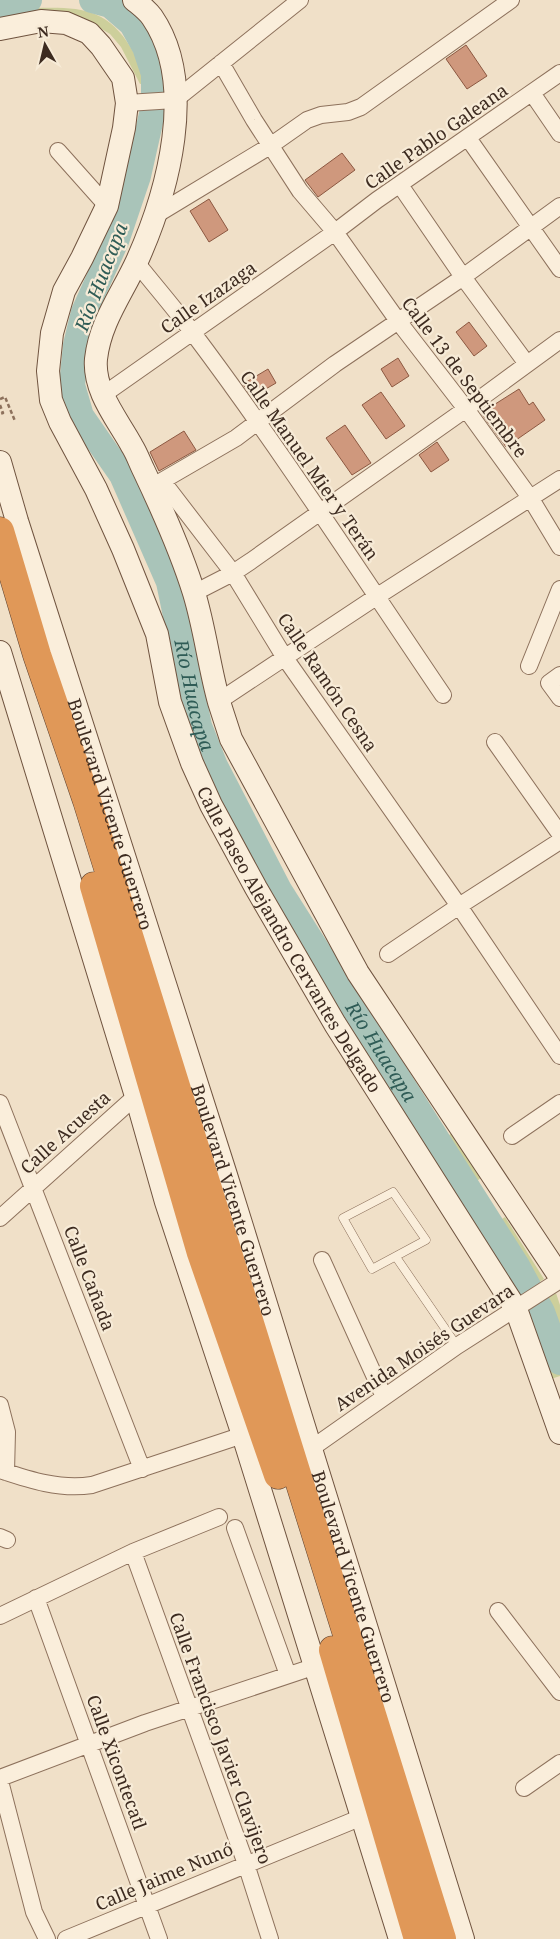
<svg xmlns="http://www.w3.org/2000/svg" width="560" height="1939" font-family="'Noto Serif',serif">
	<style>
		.green { fill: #cdcf9b }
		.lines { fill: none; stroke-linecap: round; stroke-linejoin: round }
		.river { stroke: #a9c4b9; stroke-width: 26 }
		.building { fill: #cf987d; stroke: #8c5841 }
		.lane-casing { stroke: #8d715c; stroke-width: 9 }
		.street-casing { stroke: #8d715c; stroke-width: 18 }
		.secondary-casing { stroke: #6f533f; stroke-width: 24 }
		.highway-casing { stroke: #5b4030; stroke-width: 29 }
		.path { stroke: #8d715c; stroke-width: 2.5; stroke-dasharray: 4 2.5; stroke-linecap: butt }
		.lane { stroke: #faeedb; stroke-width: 8 }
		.street { stroke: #faeedb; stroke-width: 16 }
		.secondary { stroke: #faeedb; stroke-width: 22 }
		.highway { stroke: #e09858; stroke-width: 28 }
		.labels { text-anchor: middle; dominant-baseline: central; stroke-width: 4.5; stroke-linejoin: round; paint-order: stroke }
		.street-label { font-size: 18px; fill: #3d2b20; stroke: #f7ebd7 }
		.water-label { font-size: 19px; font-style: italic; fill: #2f5c56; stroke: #f7ebd7 }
	</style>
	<rect width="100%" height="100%" fill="#f0e0c8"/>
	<path class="green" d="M36,8C80,7 107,8 131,48C138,60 144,70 148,83L140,84L121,47L110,34L95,25L0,19L18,12Z
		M452,1133L481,1178L455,1196L426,1151Z
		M505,1217L544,1279L517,1296L478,1235Z
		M556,1293L560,1305V1376L548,1380L523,1314Z"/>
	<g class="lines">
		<g class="river">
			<path id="s1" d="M92,0L110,5L132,24L145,47L154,74V105L138,176L116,241L84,312L76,345L72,385L81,416L122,475L169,582L199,726L215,766L279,890L517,1266L542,1312L560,1362"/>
			<path d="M0,10L29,0"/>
		</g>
	</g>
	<path class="building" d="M466,45L487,76L467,89L446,59Z
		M342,153L355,170L318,197L305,180Z
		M209,199L228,230L209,242L190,211Z
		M469,322L487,346L474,356L456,332Z
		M398,358L409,376L392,387L381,369Z
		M268,369L276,383L252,397L243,384Z
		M519,389L529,405L533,402L545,420L506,447L481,413Z
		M381,392L405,426L386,439L362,405Z
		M345,425L371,463L352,475L326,438Z
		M184,431L196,450L159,471L150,452Z
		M437,442L449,460L431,472L419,455Z"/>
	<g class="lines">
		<g class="lane-casing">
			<path id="lane" d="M393,1192L426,1240L372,1269L343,1218Z
				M396,1257L457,1346"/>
		</g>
		<g class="street-casing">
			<path id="street" d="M221,63L254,120L300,191L335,232L398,321L466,409L531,499L560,547
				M532,93L560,134
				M127,103L175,100L300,0
				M468,138L560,269
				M58,151L107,206
				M400,185L463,277L527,364
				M156,215L270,146L307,120L321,115L348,112L361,107L511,0
				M136,262C155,286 175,309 193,333C281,450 361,574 443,695
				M103,395L335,232L377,200L560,73
				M163,482L233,573L285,658L459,906L560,1056
				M155,485L236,438L335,364L456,282L560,206
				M194,593L233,573L251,561L466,409L560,340
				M529,666L560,589
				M560,675L549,683L560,698
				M219,701L376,597L560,479
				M495,742L560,834
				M388,954L459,906L560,841
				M0,1103L142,1469
				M512,1136L560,1103
				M0,1218L136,1096
				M322,1260L384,1397
				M0,1405L7,1432L6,1472
				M312,1448L457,1346L560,1280
				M0,1470C30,1480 60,1490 92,1485L243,1435
				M235,1528L288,1675
				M0,1537L7,1540
				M133,1552L246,1864L270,1939
				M36,1598L159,1939
				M498,1611L560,1692
				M0,1616L133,1552L219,1517
				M0,1778L145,1723L316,1666
				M0,1781L34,1912L47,1939
				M524,1788L560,1763
				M66,1939L362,1817"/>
		</g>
		<g class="secondary-casing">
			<g id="secondary">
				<path d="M134,0C140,5 147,10 152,17C198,84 168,192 137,261C122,294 100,322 96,359C93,391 118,420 132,446C137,454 140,463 144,471C163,511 181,551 194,593C205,629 209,666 219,702C223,714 227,727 231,739L358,973L560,1277"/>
				<path id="s2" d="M0,29L41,21L66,23L89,33L101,46L123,78L127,103L124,128L107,206L82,258L64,291L52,333L48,371L51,400L60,422L96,489L123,549L157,634L170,702L192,763L211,805L256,888L335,1024L516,1309L560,1433"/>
				<path id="s3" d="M0,462L17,521L226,1175L463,1939"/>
				<path d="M0,652L136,1096L166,1202L243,1435L400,1939"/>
			</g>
		</g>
		<g class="highway-casing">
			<path id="highway" d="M0,531L37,655L87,801L442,1939
				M94,886L201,1253L278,1475
				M333,1650L418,1939"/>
		</g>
		<path class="path" d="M0,399L5,397L15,421
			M0,405L3,413L0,414"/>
		<use href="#lane" class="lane"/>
		<use href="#street" class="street"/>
		<use href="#secondary" class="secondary"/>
		<use href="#highway" class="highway"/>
	</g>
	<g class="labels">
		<g class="street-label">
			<text transform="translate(436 136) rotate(-35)">Calle Pablo Galeana</text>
			<text transform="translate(208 297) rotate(-35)">Calle Izazaga</text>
			<text transform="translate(465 377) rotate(53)">Calle 13 de Septiembre</text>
			<text transform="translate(310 465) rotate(55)">Calle Manuel Mier y Terán</text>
			<text transform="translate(328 682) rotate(56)">Calle Ramón Cesna</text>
			<text stroke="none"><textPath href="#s3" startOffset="369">Boulevard Vicente Guerrero</textPath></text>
			<text stroke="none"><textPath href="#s2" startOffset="1078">Calle Paseo Alejandro Cervantes Delgado</textPath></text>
			<text transform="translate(65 1132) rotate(-42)">Calle Acuesta</text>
			<text stroke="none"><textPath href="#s3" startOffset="774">Boulevard Vicente Guerrero</textPath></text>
			<text transform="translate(90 1278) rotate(69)">Calle Cañada</text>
			<text transform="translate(424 1347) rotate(-34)">Avenida Moisés Guevara</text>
			<text stroke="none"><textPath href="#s3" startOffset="1179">Boulevard Vicente Guerrero</textPath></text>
			<text transform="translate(221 1738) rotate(70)">Calle Francisco Javier Clavijero</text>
			<text transform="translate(117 1762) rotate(70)">Calle Xicontecatl</text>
			<text transform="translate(164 1876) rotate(-23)">Calle Jaime Nunó</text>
		</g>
		<g class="water-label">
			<text transform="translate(101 277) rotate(-69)">Río Huacapa</text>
			<text stroke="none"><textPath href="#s1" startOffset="764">Río Huacapa</textPath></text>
			<text stroke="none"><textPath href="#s1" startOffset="1169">Río Huacapa</textPath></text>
		</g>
	</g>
	<g transform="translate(45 45) rotate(352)" stroke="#f7ebd7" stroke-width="4" paint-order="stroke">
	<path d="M0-4L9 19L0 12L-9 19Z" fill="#3d2b20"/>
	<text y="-8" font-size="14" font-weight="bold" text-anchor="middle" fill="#3d2b20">N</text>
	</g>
</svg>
